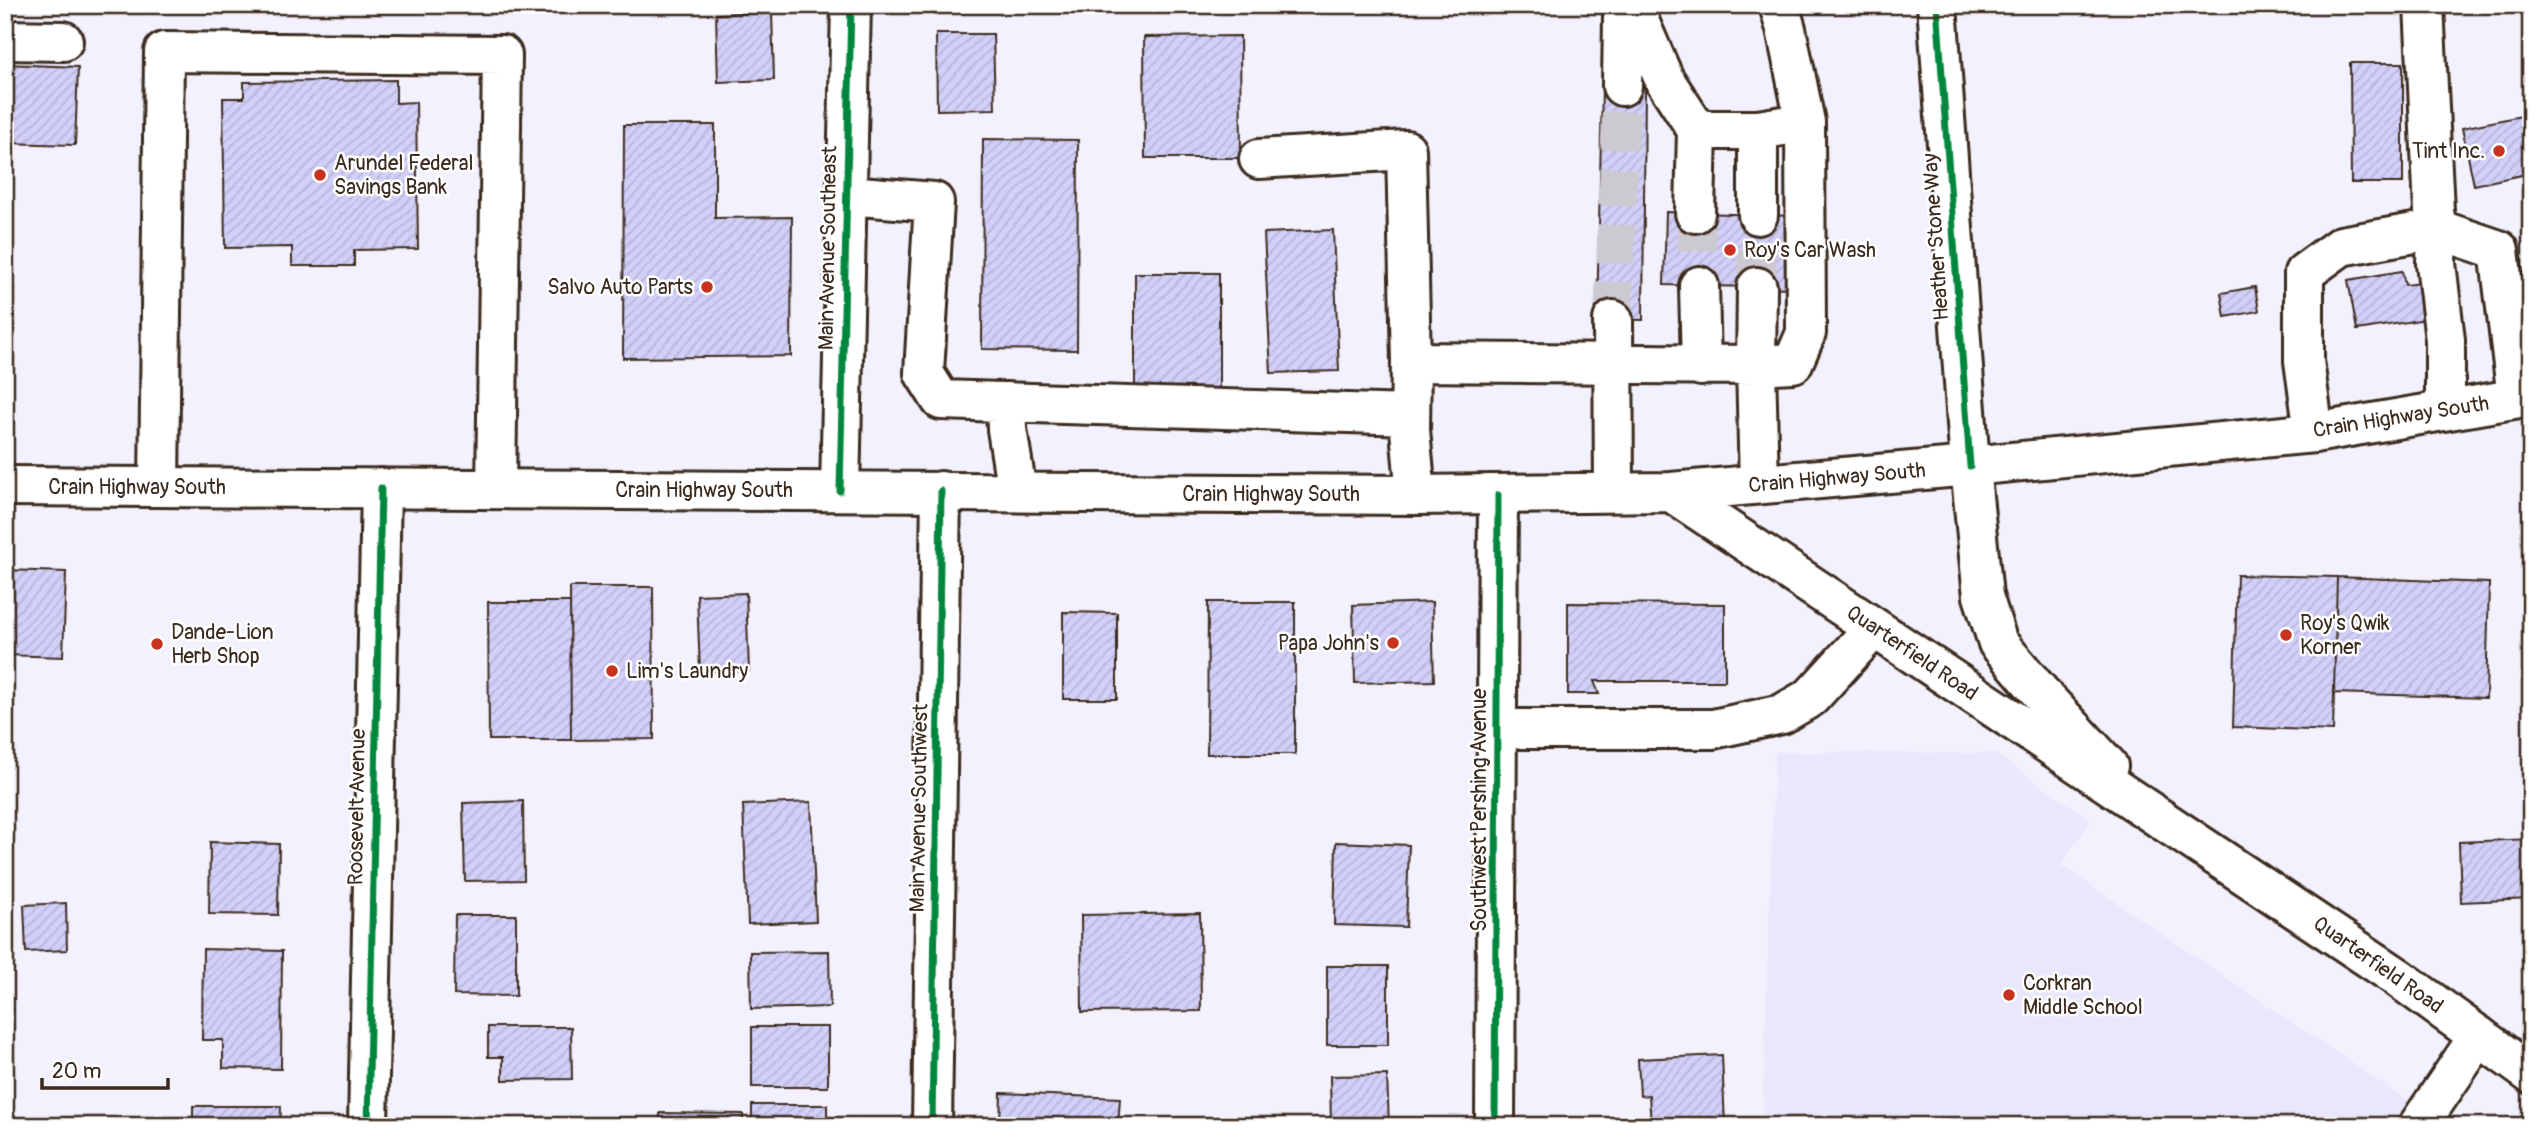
<svg xmlns="http://www.w3.org/2000/svg" width="2536" height="1131" font-family="Pangolin,sans-serif">
	<style>
		.built { fill: #e8e7fc }
		.building { fill: url(#building-hatch); stroke: #3b2a1e; stroke-width: 2 }
		.lines { fill: none; stroke-linecap: round; stroke-linejoin: round }
		.minor-tunnel { stroke: #cdc9d0; stroke-width: 38; stroke-dasharray: 38 19; stroke-linecap: butt }
		.minor-casing { stroke: #3b2a1e; stroke-width: 44 }
		.major-casing { stroke: #3b2a1e; stroke-width: 44 }
		.minor { stroke: #fff; stroke-width: 38 }
		.major { stroke: #fff; stroke-width: 38 }
		.cycleway-casing { stroke: #fff; stroke-width: 11 }
		.cycleway { stroke: #00873e; stroke-width: 7 }
		.poi-dot { fill: #c8321e; stroke: #fff; stroke-width: 2.5 }
		.labels { text-anchor: middle; dominant-baseline: central; stroke-width: 5; stroke-linejoin: round; paint-order: stroke }
		.poi-label { font-size: 21px; fill: #3b2a1e; stroke: #fff; text-anchor: start }
		.street-label { font-size: 21px; fill: #3b2a1e; stroke: #fff }
	</style>
	<defs>
		<pattern id="building-hatch" width="6" height="6" patternUnits="userSpaceOnUse" patternTransform="scale(1.75)"><rect width="6" height="6" fill="#d2d0f9"/><path d="M-1 1l2-2M0 6l6-6M5 7l2-2" fill="none" stroke="#b5b3d5"/></pattern>
	</defs>
	<rect width="100%" height="100%" fill="#f2f1fd"/>
	<filter id="ink" filterUnits="userSpaceOnUse"><feTurbulence type="fractalNoise" baseFrequency=".0143" numOctaves="2"/><feDisplacementMap in="SourceGraphic" scale="14" xChannelSelector="R" yChannelSelector="G"/><feConvolveMatrix kernelMatrix="1 2 1 2 8 2 1 2 1" color-interpolation-filters="sRGB"/></filter>
	<g filter="url(#ink)">
		<path class="built" d="M1775,752L1995,753L2091,820L2061,865L2444,1126H1762Z"/>
		<path class="building" d="M772,12L774,80L718,82L716,14Z
			M936,34H993L995,109L937,110Z
			M1240,36L1241,158H1145L1144,37Z
			M2350,63H2403V183H2351Z
			M5,64L78,67L75,145L5,143Z
			M396,80V103L416,102L418,249L354,250V266H292V247L225,248L223,98H244V82Z
			M1602,86H1645L1643,320L1597,319Z
			M2531,114V173L2474,185L2462,128Z
			M624,125H715V218L792,217L791,356L623,358Z
			M983,139L1078,140L1077,350L982,349Z
			M1666,212L1796,216L1795,288L1664,285Z
			M1333,230L1339,371L1271,373L1264,233Z
			M2402,271L2405,285L2420,283L2426,319L2357,330L2348,280Z
			M1135,273H1219V390L1135,391Z
			M2255,287L2259,311L2225,317L2221,293Z
			M5,570L66,572L63,657L5,655Z
			M2237,575L2337,577L2333,731L2233,727Z
			M2337,577L2489,583L2486,698L2334,693Z
			M570,587H653L654,739L571,740Z
			M746,593L749,671L700,672L697,595Z
			M488,602H570L571,740H489Z
			M1208,602H1295V754H1207Z
			M1432,602L1434,681L1355,683L1353,605Z
			M1568,603L1725,604V681H1594L1599,694H1568Z
			M1063,612L1117,613V699H1063Z
			M523,801L524,880L465,881L463,803Z
			M811,802L816,921L748,924L743,805Z
			M2531,839V899L2461,902L2459,842Z
			M210,842L279,844L278,915L209,914Z
			M1336,842L1409,845L1406,927L1334,925Z
			M66,903L67,950L26,952L24,905Z
			M1200,913L1201,1011L1082,1012L1081,915Z
			M455,915H516V996L454,995Z
			M203,949L282,951L281,1069L223,1068V1040H202Z
			M829,951L830,1007L751,1009L750,952Z
			M1327,966H1388V1045H1327Z
			M488,1027H571L572,1079L503,1080V1057H488Z
			M752,1027H828V1087H752Z
			M1722,1055L1725,1126H1651L1649,1095L1640,1096L1638,1059Z
			M1387,1075L1389,1126H1331L1330,1076Z
			M1001,1093L1120,1098L1118,1126H1000Z
			M752,1105H827V1126H752Z
			M193,1106H281L280,1126H193Z
			M660,1113L743,1114V1126H660Z
			M503,1121V1126H454V1122Z"/>
		<g class="lines">
			<path class="minor-tunnel" d="M1695,213L1699,286
				M1757,287L1758,215
				M1613,320L1622,86"/>
			<g class="minor-casing">
				<path id="minor" d="M1632,5L1664,79L1697,130
					M1937,5L1970,466
					M2424,5L2434,211L2437,229L2499,250L2517,398
					M5,40L63,41
					M1622,86L1623,16L1627,5
					M1259,159L1406,150L1411,362L1410,430L1416,495
					M847,195L934,202L924,373L941,400L1410,415
					M1695,213L1697,130H1758
					M1758,215V130L1783,126
					M1699,286L1701,366
					M1757,287L1756,365L1793,363L1806,333L1805,122L1786,29L1779,5
					M1613,320L1614,492
					M1411,362L1756,365L1759,484
					M1006,402L1007,429L1017,492
					M2314,433L2304,361V273L2341,246L2437,229L2436,263L2445,340V410
					M159,487L164,52L502,55L496,489
					M840,491L851,5
					M1497,729H1713L1782,714L1811,697L1874,628
					M368,1126L381,488
					M932,1126L941,491
					M1495,1126L1498,495
					M2418,1126L2479,1036"/>
			</g>
			<g class="major-casing">
				<path id="major" d="M1970,466L1983,596L1998,643L2044,697L2108,766
					M5,486L1416,495L1671,492L1970,466L2314,433L2531,396
					M1671,492L2396,976L2531,1074"/>
			</g>
			<use href="#minor" class="minor"/>
			<use href="#major" class="major"/>
			<g class="cycleway-casing">
				<path id="cycleway" d="M1937,5L1970,466
					M840,491L851,5
					M368,1126L381,488
					M932,1126L941,491
					M1495,1126L1498,495"/>
			</g>
			<use href="#cycleway" class="cycleway"/>
		</g>
	</g>
	<g class="poi-dot">
		<circle cx="2499" cy="151" r="7"/>
		<circle cx="320" cy="175" r="7"/>
		<circle cx="1730" cy="250" r="7"/>
		<circle cx="707" cy="287" r="7"/>
		<circle cx="2286" cy="635" r="7"/>
		<circle cx="1393" cy="643" r="7"/>
		<circle cx="157" cy="644" r="7"/>
		<circle cx="612" cy="671" r="7"/>
		<circle cx="2009" cy="995" r="7"/>
	</g>
	<g class="labels">
		<g class="poi-label">
			<text x="2485" y="151" text-anchor="end">Tint Inc.</text>
			<text x="334" y="163">Arundel Federal<tspan x="334" dy="24">Savings Bank</tspan></text>
			<text x="1744" y="250">Roy's Car Wash</text>
			<text x="693" y="287" text-anchor="end">Salvo Auto Parts</text>
			<text x="2300" y="623">Roy's Qwik<tspan x="2300" dy="24">Korner</tspan></text>
			<text x="171" y="632">Dande-Lion<tspan x="171" dy="24">Herb Shop</tspan></text>
			<text x="1379" y="643" text-anchor="end">Papa John's</text>
			<text x="626" y="671">Lim's Laundry</text>
			<text x="2023" y="983">Corkran<tspan x="2023" dy="24">Middle School</tspan></text>
		</g>
		<g class="street-label">
			<text transform="translate(1936 237) rotate(-94)">Heather Stone Way</text>
			<text transform="translate(828 248) rotate(-89)">Main Avenue Southeast</text>
			<text transform="translate(2401 417) rotate(-9)">Crain Highway South</text>
			<text transform="translate(1837 478) rotate(-5)">Crain Highway South</text>
			<text x="137" y="487">Crain Highway South</text>
			<text x="704" y="490">Crain Highway South</text>
			<text x="1271" y="494">Crain Highway South</text>
			<text transform="translate(1912 653) rotate(34)">Quarterfield Road</text>
			<text transform="translate(357 807) rotate(-89)">Roosevelt Avenue</text>
			<text transform="translate(919 808) rotate(-89)">Main Avenue Southwest</text>
			<text transform="translate(1479 810) rotate(-90)">Southwest Pershing Avenue</text>
			<text transform="translate(2378 965) rotate(35)">Quarterfield Road</text>
		</g>
	</g>
	<rect width="2536" height="1131" fill="none" stroke="#fff" stroke-width="28"/>
	<rect x="14" y="14" width="2508" height="1103" fill="none" stroke="#3b2a1e" stroke-width="2.5" filter="url(#ink)"/>
	<path d="M42 1078v10h126v-10" fill="none" stroke="#3b2a1e" stroke-width="3.5"/>
	<text x="52" y="1078" font-size="21" fill="#3b2a1e" stroke="#ffffff" stroke-width="5" paint-order="stroke">20 m</text>
</svg>
